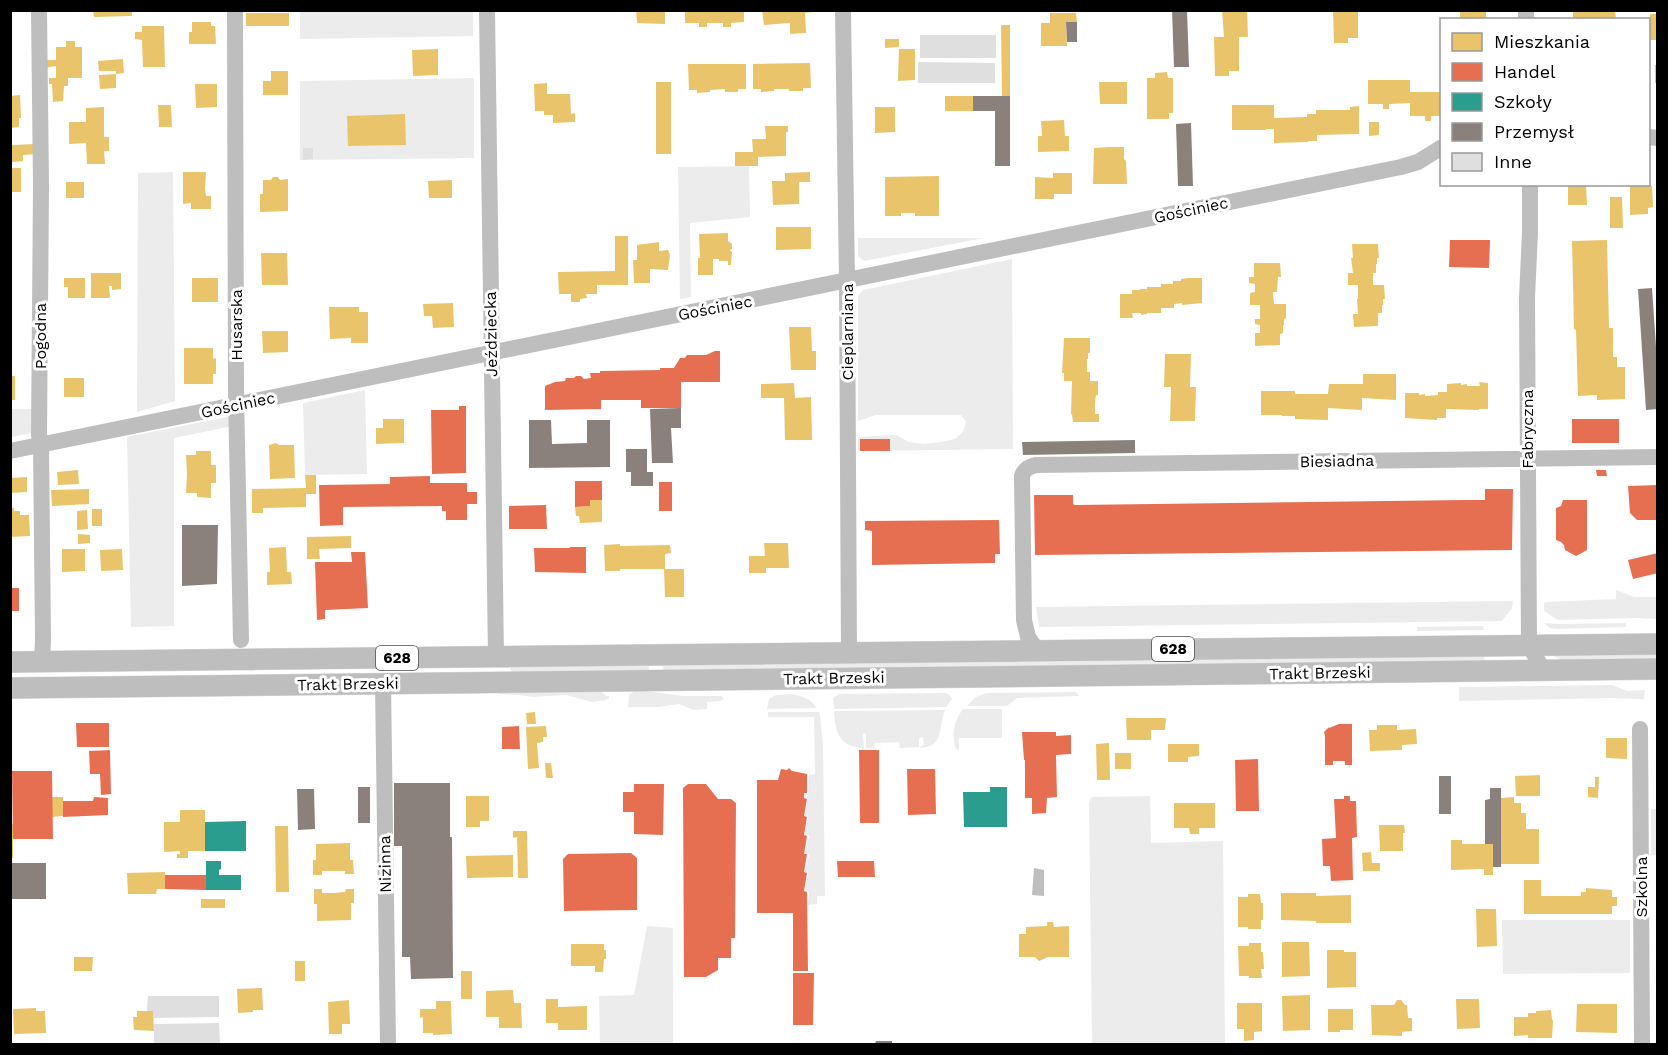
<svg xmlns="http://www.w3.org/2000/svg" width="1668" height="1055" font-family="'Work Sans',sans-serif">
	<style>
		.green { fill: #ececec }
		.water { fill: #bfbfbf }
		.homes { fill: #e9c46a }
		.shops { fill: #e76f51 }
		.schools { fill: #2a9d8f }
		.industry { fill: #8a817c }
		.building { fill: #dfdfdf }
		.lines { fill: none; stroke-linecap: round; stroke-linejoin: round }
		.major-casing { stroke: #dbdbdb; stroke-width: 22 }
		.minor { stroke: #bebebe; stroke-width: 16 }
		.major { stroke: #bebebe; stroke-width: 21 }
		.labels { text-anchor: middle; dominant-baseline: central; stroke-width: 6; stroke-linejoin: round; paint-order: stroke }
		.shield { fill: #fff; stroke: #4c4c4c; stroke-width: 1.5 }
		.shield-label { font-size: 15px; font-weight: bold; fill: #000 }
		.street-label { font-size: 16px; fill: #000; stroke: #fff }
	</style>
	<rect width="100%" height="100%" fill="#fff"/>
	<path class="green" d="M300,11H473V36L300,39Z
		M474,78V158L300,160V81Z
		M749,166L750,217L690,223L691,297L680,299L678,167Z
		M173,172L175,401L137,412L138,173Z
		M858,238H984L864,261L858,256Z
		M1012,259L1013,449L858,451V437L896,435L909,442L923,444L940,442L955,439L963,432L966,422L961,415H876L858,421V296L863,290Z
		M365,390L367,474L305,475L303,403Z
		M11,409H32V433L11,437Z
		M232,416L233,426L174,438V626L131,627L127,437Z
		M1616,590L1634,597H1657V619L1639,618L1558,620L1544,611V603L1546,602L1616,599Z
		M1513,601L1512,608L1502,621L1039,627L1036,607Z
		M1544,623L1557,624L1626,623V627L1557,629L1550,628Z
		M1483,626L1484,630L1417,631V627Z
		M1657,652V660L1567,662L1551,655Z
		M1484,654L1485,663L664,671L663,666L664,664Z
		M648,664L649,669L647,671L512,673L510,668L512,666Z
		M1612,685L1627,691L1645,690L1644,699L1609,698L1459,701V687Z
		M600,690L606,696H609V698L606,700L592,702L566,695L533,697L519,695L498,694L501,692Z
		M636,690L683,696H722L724,699L720,701L707,702V709L694,710L679,704L658,707H628L629,695Z
		M1076,692L1079,696L1017,698L1007,706H967L976,697L987,693Z
		M946,693L949,695L952,699L946,707L834,709L833,698L839,694Z
		M789,694C801,695 810,698 817,708L767,709L769,699L776,695Z
		M963,709H1002V738H959V750L956,749C951,735 954,721 963,709Z
		M945,710C938,727 945,747 920,748L921,746L924,745L923,737L919,738V747L900,748L899,742L875,743L874,748H866V733L863,734L864,748C839,747 835,732 834,711Z
		M768,712H819L820,715L823,745L825,896H817V904L808,905L809,892L805,890L808,873L805,872L809,855L805,853L809,836L805,834L808,816L805,815L808,798L809,775L815,774L814,717H768Z
		M1150,796L1151,843L1223,841L1225,1044H1092L1089,802L1092,797Z
		M1651,809H1657V855H1651Z
		M1502,920H1630V973L1503,974Z
		M647,926L673,928V1044H600L599,996L634,995Z"/>
	<path class="water" d="M1034,868L1044,870V896L1032,895Z"/>
	<path class="homes" d="M93,10H132V16L94,17Z
		M636,10H665V24L637,23Z
		M685,10H744V22L731,23V27H723V23H707V27H699V23H685Z
		M762,10H812V12L805,13L806,33L790,34V23L764,25Z
		M1222,10H1247L1248,37H1239V71H1229V76H1215L1214,37H1224Z
		M1333,10H1358V38H1348V43H1334Z
		M1460,10H1486V18L1460,20Z
		M1573,10H1615L1616,20H1573Z
		M246,13H289V26H246Z
		M1050,13H1076L1077,22H1066L1067,46H1041V23H1050Z
		M1650,14H1658V40H1648V18H1650Z
		M192,22H211V26H215L216,44H189V32H192Z
		M1001,25H1010V96H1002Z
		M142,26H164L165,67H143L142,40L135,39V32H142Z
		M885,39H899V47L885,48Z
		M66,41H75V47H82V78H68V86H64L63,101L53,102L52,84H49V78H56V66L45,68L44,60H56V47H66Z
		M438,49V75L413,76L412,50Z
		M899,49H915V80L898,81Z
		M123,59L124,73L116,74V71H99L98,61Z
		M810,63L811,88H803V91H789V89H774V91L761,92V89H753V64Z
		M688,64H746V89H738V92H725V89L710,90V92L697,93V90H689Z
		M1655,65H1658V83H1655Z
		M271,71H288V95H263V81H271Z
		M1167,72L1168,78H1173V113H1169V119H1147V78H1155V73Z
		M116,74V88L100,89L99,75Z
		M1368,80H1410V92H1442V116H1431V121H1425V116H1410V103L1389,104V109H1383V104H1368Z
		M656,82H671V154H656Z
		M1099,82H1127V104H1100Z
		M547,83V94H570L571,114L575,113V122L553,123V115H544V111H535L534,84Z
		M195,84H217V107L196,108Z
		M20,95L21,118H19V127L10,128V96Z
		M945,96H973V111H945Z
		M158,105H171L172,127H159Z
		M1232,105H1274V118L1307,117V114H1316V110H1350V107L1359,106V134L1317,135V141H1308V142L1274,143V129H1266V130H1232Z
		M104,107V137H109V151H104L105,164H87L86,143L69,144V122H86V108Z
		M875,107H895V132L875,133Z
		M405,114L406,145L348,146L347,116Z
		M1064,120L1065,136H1069V151L1038,152V136H1042L1041,121Z
		M1369,122H1379V135L1369,136Z
		M765,126H788V132H786V156L758,157V166H735V152H753L752,139H766Z
		M36,144V154L23,155V161L12,162V145Z
		M1109,147H1124V159L1126,161L1127,184H1093L1094,148Z
		M10,168H21V192H10Z
		M183,172H206L205,189L206,196H211V209H191V203L183,204Z
		M810,172V182H799V204L773,205L772,181H785V173Z
		M1053,173H1072V194H1054V199H1035V177L1053,178Z
		M939,176V216H915V213H901V216H885V177Z
		M273,177H278L280,180L288,179V211L260,212V194H263V180H271Z
		M452,180V198H429L428,181Z
		M66,182H84V198H66Z
		M1568,184L1586,185L1587,205H1568Z
		M1630,186H1652L1653,207L1648,208V214L1630,215Z
		M1610,197H1622L1623,228H1610Z
		M776,227H811V249L776,250Z
		M728,233V241L732,244V249L730,250L732,252L731,265H728V261H719V259H713V275H698V258H700L699,234Z
		M615,236H628V285H597V294H586L587,298L580,299V302H571V294H559L558,272L615,271Z
		M1607,240L1609,328H1613V357H1617V367H1625V399L1597,400V395L1578,396L1576,330L1574,329L1572,241Z
		M659,242V251L668,250L670,255L668,270L650,269V283H634L633,260H637V245Z
		M1352,244H1378L1379,258H1377V264H1376V273H1373V285H1384L1385,299H1383V305H1382V313H1378V326L1354,327L1353,314H1358L1357,299H1358V285H1348V273H1353L1351,258H1353Z
		M261,253H287L288,285H262Z
		M1254,263H1280L1281,277H1278L1277,292H1273L1274,304H1286V318L1284,319V325H1283V333L1280,334V345L1255,346V333H1260V325L1255,324V319H1260V305H1250V293L1255,292V284L1249,283V277H1254Z
		M91,273H121V289L112,290V286H109L110,298H91Z
		M64,278H85V298H68V287H64Z
		M192,278H218V302H192Z
		M1188,278H1202V303L1182,305V303L1174,304V308H1161V313H1147V314L1141,315V313H1132L1133,318H1120V294H1132V290H1140V289H1147V287H1161V284H1173V281H1181V279Z
		M453,303L454,327L433,328L432,316H424L423,304Z
		M329,307H359V312H368V343H351V338L330,339Z
		M789,327H811L812,351H816V370H791Z
		M262,331H288V352L263,353Z
		M1064,338H1090V353H1088V359H1087V372H1090V381H1098V395H1096L1095,402V414H1099V422H1073L1072,414H1071L1072,381H1064V373H1062Z
		M184,348H213V359L216,358V374H213V384H184Z
		M1165,354H1191L1190,387H1196L1195,421H1170L1171,387H1164Z
		M1363,374H1396V400L1362,398V410L1328,408V420L1295,419V416H1282V415H1261V391H1295V394H1328L1329,384H1363Z
		M10,376H15V400H10Z
		M64,378H84V397H64Z
		M1479,382L1488,383V409H1479V410L1446,409V418H1437V420L1405,418V393H1419V395L1425,394V396L1438,395V392H1447V384L1461,383V385L1467,384V386H1480Z
		M794,383L795,398L811,397L812,440H785L784,398H761V384Z
		M383,419H404V443L376,444V428H383Z
		M276,443L279,445H294L295,478L270,479L269,445Z
		M196,451H211V465H216V483H211V498L197,497V493H186L187,474L186,455H196Z
		M78,470L79,484L58,485L57,472Z
		M305,475H316V494H306V507L263,508V513H252V489L306,488Z
		M27,477V492L10,493V478Z
		M89,489V504L52,506L51,490Z
		M590,500H602V522L580,523L579,516H576L575,507L590,506Z
		M10,508H14V511H20V515H29L30,536L10,537Z
		M92,509H102V526H92Z
		M87,510L88,529L77,530V511Z
		M78,534L90,535V543L78,544Z
		M351,536V548L319,549L320,559H307V537Z
		M764,543H788L789,568H766V573H749V556H765Z
		M620,544V546L670,545L671,553L665,554V569H684V597H665L664,569H620V571H605L604,545Z
		M286,547L287,572H291L292,584L267,585V572H270L269,548Z
		M62,549H85V571L62,572Z
		M122,549L123,570L101,571L100,550Z
		M535,712L536,724H527L526,713Z
		M1126,718H1166L1165,730H1151V740H1127Z
		M1377,725H1397V730L1416,729L1417,744L1402,745V750L1370,751L1369,730H1377Z
		M546,726L547,737H543V742L537,743L539,768L528,769L526,727Z
		M1606,738H1627V759L1606,758Z
		M1109,743L1110,780H1097L1096,744Z
		M1168,744H1199V756L1188,757V762H1168Z
		M1115,753H1131V769H1115Z
		M545,763H551L553,778H546Z
		M1540,775V796H1516L1515,776Z
		M1595,777H1599L1598,798L1588,797V787H1595Z
		M466,796H489V821H480V827H466Z
		M52,797H63V816L52,817Z
		M1514,797V803H1521V813H1526V829H1539V864H1501V798Z
		M1174,803H1215V828H1199V834H1190L1189,828H1174Z
		M180,810H205V851H188V858H177V854H180V851L164,852V822H180Z
		M10,824H13V858L10,859Z
		M1379,825H1404L1405,833H1403V851H1380Z
		M275,826H288L289,892H276Z
		M513,831H527L528,878H518L517,837L513,838Z
		M1451,840H1462V844H1493V875H1484V869L1451,870Z
		M350,843V860H353L354,874H345V871H322V875H313V860H316V844Z
		M1371,852L1372,863H1380V871H1363L1362,853Z
		M513,855V877L467,878L466,856Z
		M165,872V889H157L156,894H128L127,873Z
		M1524,880H1541V896H1581V892H1586V888L1612,890V897H1617V906H1612V914H1524Z
		M314,889H322V893H334L345,892L346,889H354V903H351V920L317,921V904H314Z
		M1281,893H1316V896L1351,895V923H1316V921L1281,920Z
		M1248,894H1260L1261,903H1263V920H1261V929H1248V927H1238V897H1248Z
		M201,899H225V908H201Z
		M1476,909H1496L1497,946L1477,947Z
		M1047,922H1053L1054,927L1069,926V957H1048L1039,961L1035,957H1019V934H1026V927L1047,926Z
		M1282,942H1309L1310,976L1282,977Z
		M1249,943H1261V952H1263L1264,969H1261L1262,978H1249V976H1239L1238,946H1249Z
		M571,944H604V950H606V959H604L603,972H595V966H571Z
		M1327,950H1344V952H1356V987L1327,988Z
		M74,957H93L92,971H74Z
		M295,961H305V981H295Z
		M461,971H472V999H461Z
		M262,988L263,1010H253V1012L238,1013L237,989Z
		M513,990L514,1003H521L522,1028H499V1017H486V991Z
		M1310,995V1030L1283,1031L1282,996Z
		M546,999H558V1007L587,1006V1030H558V1023H546Z
		M1456,999H1479L1480,1028L1457,1029Z
		M349,1000L350,1024H342V1034H329L328,1002Z
		M1397,1000H1401L1405,1005H1407L1408,1018H1412V1031L1402,1032V1036L1372,1035L1371,1005H1394Z
		M436,1001H451L452,1034L433,1035V1033H423V1017L420,1018V1009H436Z
		M1237,1003H1262V1031L1254,1032V1040L1244,1041V1029H1237Z
		M1577,1004H1617V1033L1576,1032Z
		M36,1008V1011H45L46,1033L14,1034L13,1009Z
		M1328,1009H1353V1030H1340V1032H1328Z
		M1551,1010L1552,1019L1553,1021L1552,1038H1528V1035L1514,1036V1017H1528V1013H1536V1011Z
		M137,1011H153L154,1031L134,1030L133,1017H137Z"/>
	<path class="shops" d="M1450,240H1490L1489,268L1449,267Z
		M715,351H720V382H681V408H641V400H601V409L545,410V386L555,382L565,381L566,378H574L576,376H581L584,379L591,378L590,373H600V371L660,370V368H674L680,358H685L687,355H706Z
		M459,406H466V473L432,474L431,410H459Z
		M1572,419H1619V443H1572Z
		M860,439H890V451H860Z
		M1596,470H1606L1607,476H1597Z
		M430,476V483H467V492H477V504H467V520H446V511H442V506L343,507V525L320,526L319,485L390,484V477Z
		M575,481H602V500H590V506L575,507Z
		M659,482H672V511H659Z
		M1658,485V520H1637L1630,513L1628,486Z
		M1485,489H1513L1512,550L1035,555L1034,495H1073V504L1075,505L1466,500H1485Z
		M1563,500H1587V550L1576,556L1565,550L1564,545L1561,542L1556,540V508L1561,506Z
		M546,505L547,529H509V506Z
		M999,520L1000,554H995V563L872,565V531L865,530V521Z
		M570,547H586V573L535,572L534,548H570Z
		M351,552H365L368,608L325,610V619L317,620L315,562H352Z
		M1658,553V573L1633,579L1628,560Z
		M10,588H19V611H10Z
		M76,723H109V747H77Z
		M1339,724H1352V765H1345V761H1333V765H1325V735L1324,732L1329,727V728Z
		M519,726L520,749H502V727Z
		M1022,732H1056V736L1071,735V754L1056,755L1057,797L1047,798L1046,813L1032,814V798H1025V760H1024Z
		M110,750L111,794L101,795L100,774H90L89,751Z
		M859,750H879V823H860Z
		M1258,759L1259,811H1236L1235,760Z
		M789,768L792,771L807,774V793H804V798L807,799L804,816L807,817L804,835L807,836L804,854H807L804,872L807,873L804,891L807,892L808,971H793V913H757V780H778L781,769L787,770Z
		M907,769H935L936,814L908,815Z
		M12,771H52L53,839H13Z
		M634,784H664L663,835L634,834V812H623V792H634Z
		M688,784H706L718,799H731L736,803L735,938H731V958H718V970L706,977H684L683,788Z
		M1344,796H1350V801H1356L1357,837L1352,838L1353,880L1331,881L1330,866H1323L1322,839L1336,838L1334,799H1344Z
		M94,797L108,798V815L63,817V801H93Z
		M631,853L637,858V910L564,911L563,859L568,854Z
		M837,861H874L875,877H838Z
		M165,875H206V890L165,889Z
		M793,973H814L813,1025H793Z"/>
	<path class="schools" d="M990,787H1007V827H964L963,792H990Z
		M246,821V851H205V822Z
		M206,861H221V869L219,870V875H241V890H206Z"/>
	<path class="industry" d="M1172,10H1187L1189,67H1174Z
		M1066,22H1077V42H1067Z
		M973,96H1010V166H995V111H973Z
		M1191,123L1193,186H1178L1176,124Z
		M1652,288L1658,376V409L1646,410L1638,289Z
		M681,408V428H671L673,463H652L650,409Z
		M529,420H551L552,444L587,443V420H610V467L529,468Z
		M1135,440V453L1023,455L1022,442Z
		M626,449H647V472H653V486H631V472H626Z
		M182,525H218L217,584L182,586Z
		M1439,776H1451V814H1439Z
		M394,783H450V837H452L453,978L411,979L410,957H402V846H394Z
		M358,787H370V823H358Z
		M1490,788H1501V867H1493V844H1485V800L1490,799Z
		M297,789H314L315,829L298,830Z
		M10,863H46V899H10Z
		M876,1041H892V1044H875Z"/>
	<path class="building" d="M920,35H996V58H920Z
		M918,62L995,63V83H918Z
		M303,148H313V159L303,160Z
		M148,996H219V1017L153,1018V1011H147Z
		M219,1023L220,1043L154,1044V1024Z"/>
	<g class="lines">
		<g class="major-casing">
			<path id="major" d="M10,662L1658,644
				M10,688L1658,669"/>
		</g>
		<path class="minor" d="M39,10L41,186L39,435L41,444L43,639L42,662
			M235,10L236,395L241,640
			M487,10L496,657
			M843,10L847,281L849,653
			M1526,20V10
			M1648,137L1658,138
			M1530,184V232L1527,298L1529,645L1543,670
			M10,451L1401,167L1418,162L1442,147
			M1037,650L1028,637L1024,620L1022,476C1024,469 1029,467 1036,465L1658,457
			M383,683L388,1044
			M1640,729L1642,1044"/>
		<use href="#major" class="major"/>
	</g>
	<g class="labels">
		<g class="shield">
			<rect x="1152" y="637" width="42" height="24" rx="4.5"/>
			<rect x="376" y="646" width="42" height="24" rx="4.5"/>
		</g>
		<g class="shield-label">
			<text x="1173" y="649">628</text>
			<text x="397" y="658">628</text>
		</g>
		<g class="street-label">
			<text transform="translate(1191 210) rotate(-12)">Gościniec</text>
			<text transform="translate(715 308) rotate(-11)">Gościniec</text>
			<text transform="translate(236 325) rotate(-90)">Husarska</text>
			<text transform="translate(847 332) rotate(-90)">Cieplarniana</text>
			<text transform="translate(491 334) rotate(-91)">Jeździecka</text>
			<text transform="translate(40 336) rotate(-90)">Pogodna</text>
			<text transform="translate(238 405) rotate(-12)">Gościniec</text>
			<text transform="translate(1527 429) rotate(-90)">Fabryczna</text>
			<text transform="translate(1337 461) rotate(-1)">Biesiadna</text>
			<text transform="translate(1320 673) rotate(-1)">Trakt Brzeski</text>
			<text transform="translate(834 678) rotate(-1)">Trakt Brzeski</text>
			<text transform="translate(348 684) rotate(-1)">Trakt Brzeski</text>
			<text transform="translate(385 864) rotate(-91)">Nizinna</text>
			<text transform="translate(1641 887) rotate(-90)">Szkolna</text>
		</g>
	</g>
	<rect width="1668" height="1055" fill="none" stroke="#000000" stroke-width="24"/>
	<rect x="1440" y="18" width="210" height="168" fill="#ffffff" stroke="#999999" stroke-width="1.5"/>
	<rect x="1452" y="33" width="30" height="18" fill="#e9c46a" stroke="#999999" stroke-width="1.5"/>
	<text x="1494" y="48" font-size="18" fill="#000000">Mieszkania</text>
	<rect x="1452" y="63" width="30" height="18" fill="#e76f51" stroke="#999999" stroke-width="1.5"/>
	<text x="1494" y="78" font-size="18" fill="#000000">Handel</text>
	<rect x="1452" y="93" width="30" height="18" fill="#2a9d8f" stroke="#999999" stroke-width="1.5"/>
	<text x="1494" y="108" font-size="18" fill="#000000">Szkoły</text>
	<rect x="1452" y="123" width="30" height="18" fill="#8a817c" stroke="#999999" stroke-width="1.5"/>
	<text x="1494" y="138" font-size="18" fill="#000000">Przemysł</text>
	<rect x="1452" y="153" width="30" height="18" fill="#dfdfdf" stroke="#999999" stroke-width="1.5"/>
	<text x="1494" y="168" font-size="18" fill="#000000">Inne</text>
</svg>
